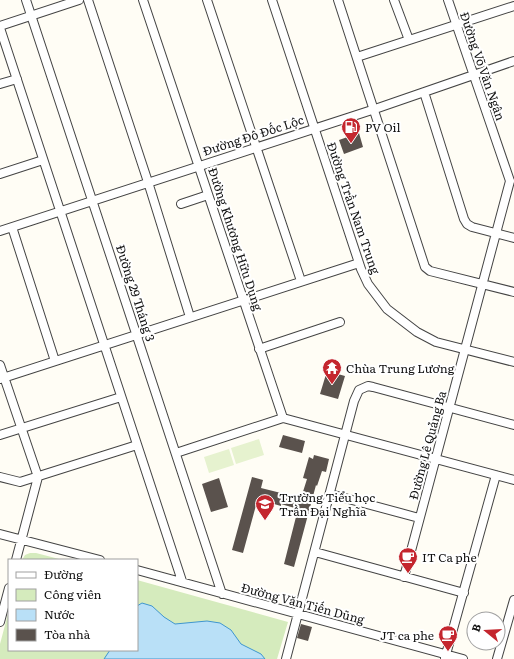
<svg xmlns="http://www.w3.org/2000/svg" width="514" height="659" font-family="Literata,serif">
	<style>
		.green { fill: #d5ebbd }
		.pitch { fill: #e6f2cf }
		.water { fill: #b9e0f7; stroke: #3f96cf }
		.building { fill: #5a524d }
		.lines { fill: none; stroke-linecap: round; stroke-linejoin: round }
		.minor-casing { stroke: #444; stroke-width: 10 }
		.minor { stroke: #fff; stroke-width: 8 }
		.labels { text-anchor: middle; dominant-baseline: central; stroke-width: 4; stroke-linejoin: round; paint-order: stroke }
		.street-label { font-size: 12px; fill: #111; stroke: #fff }
		.poi-label { font-size: 12px; fill: #111; stroke: #fff; text-anchor: start }
	</style>
	<rect width="100%" height="100%" fill="#fffdf5"/>
	<path class="green" d="M30,553H36L63,560H22L25,555Z
		M137,580L288,622L277,659H0V644L9,610V650H137Z"/>
	<path class="pitch" d="M259,439L264,455L236,464L231,448Z
		M229,449L234,465L209,473L204,457Z"/>
	<path class="water" d="M142,603L152,606L164,617L175,624L207,621L220,623L231,630L241,644L261,654L265,659H104L110,650H137V606Z"/>
	<path class="building" d="M359,133L363,147L344,154L339,140Z
		M327,371L345,376L338,399L320,394Z
		M283,435L305,441L302,453L279,447Z
		M314,455L329,459L326,472L322,471L317,486L316,485L294,567L284,564L298,509L281,504V506L274,504L275,502L258,498L243,553L232,550L252,477L263,480L261,488L301,498L307,479L303,478L309,457L313,459Z
		M219,478L228,507L211,512L202,484Z
		M301,624L312,627L308,641L297,638Z"/>
	<g class="lines">
		<g class="minor-casing">
			<path id="minor" d="M26,0L222,594
				M88,0L148,182L190,317
				M143,0L283,418
				M207,0L301,281
				M272,0L361,269L368,284L387,309L417,332L436,342L514,362
				M338,0L425,267L430,271L514,292
				M394,0L409,40
				M448,0L510,181
				M0,26L79,0
				M0,28L182,581
				M357,57L514,6
				M0,84L17,79
				M424,92L464,219L467,224L472,227L514,238
				M0,174L43,160
				M181,204L208,195
				M12,227L55,361
				M0,231L375,109L514,61
				M259,349L340,322
				M0,365L38,477L16,560
				M0,379L359,263
				M0,435L121,397
				M176,453L283,418L514,480
				M0,477L20,482L137,445
				M330,494L419,518
				M0,534L100,560
				M315,552L464,593
				M137,570L463,659
				M404,577L510,181
				M0,622L9,588
				M445,658L496,475
				M286,659L354,401L359,390L368,386L373,387L514,425
				M497,659L514,600"/>
		</g>
		<use href="#minor" class="minor"/>
	</g>
	<defs>
		<g id="fuel-pin" transform="scale(1)"><path d="M0 17L-7.5 6A9.5 9.5 0 1 1 7.5 6Z" fill="#c4262e" stroke="#fff"/><path d="M-5.5-6h7V0h2V4h1.3V-2.5L3-4.5l.8-.8L6-3V5H2.5V1h-1V6h-7ZM-4.2-4.7v3.2H.2V-4.7Z" fill="#fff"/></g>
		<g id="temple-pin" transform="scale(1)"><path d="M0 17L-7.5 6A9.5 9.5 0 1 1 7.5 6Z" fill="#c4262e" stroke="#fff"/><path d="M0-6L5-2H3V0L6.5 2.5H4V6H1.5V3h-3V6H-4V2.5H-6.5L-3 0V-2H-5Z" fill="#fff"/></g>
		<g id="school-pin" transform="scale(1)"><path d="M0 17L-7.5 6A9.5 9.5 0 1 1 7.5 6Z" fill="#c4262e" stroke="#fff"/><path d="M0-5L7-2L0 1L-7-2ZM-4 1L0 2.5L4 1V4Q0 6-4 4Z" fill="#fff"/></g>
		<g id="cafe-pin" transform="scale(1)"><path d="M0 17L-7.5 6A9.5 9.5 0 1 1 7.5 6Z" fill="#c4262e" stroke="#fff"/><path d="M-5.5-4.5H6V0H3Q3 3.5 0 3.5H-2.5Q-5.5 3.5-5.5 0ZM3-3.2v2h1.7v-2ZM-6 4.5H4V6H-6Z" fill="#fff"/></g>
	</defs>
	<g fill-rule="evenodd">
		<use href="#fuel-pin" x="351" y="127"/>
		<use href="#temple-pin" x="332" y="368"/>
		<use href="#school-pin" x="265" y="504"/>
		<use href="#cafe-pin" x="408" y="557"/>
		<use href="#cafe-pin" x="448" y="635"/>
	</g>
	<g class="labels">
		<g class="street-label">
			<text transform="translate(483 66) rotate(71)">Đường Võ Văn Ngân</text>
			<text transform="translate(253 135) rotate(-18)">Đường Đô Đốc Lộc</text>
			<text transform="translate(354 208) rotate(71)">Đường Trần Nam Trung</text>
			<text transform="translate(236 239) rotate(72)">Đường Khương Hữu Dụng</text>
			<text transform="translate(136 293) rotate(72)">Đường 29 Tháng 3</text>
			<text transform="translate(427 445) rotate(-75)">Đường Lê Quảng Ba</text>
			<text transform="translate(303 603) rotate(15)">Đường Văn Tiến Dũng</text>
		</g>
		<g class="poi-label">
			<text x="365" y="127">PV Oil</text>
			<text x="346" y="368">Chùa Trung Lương</text>
			<text x="279" y="497">Trường Tiểu học<tspan x="279" dy="14">Trần Đại Nghĩa</tspan></text>
			<text x="422" y="557">IT Ca phe</text>
			<text x="434" y="635" text-anchor="end">JT ca phe</text>
		</g>
	</g>
	<rect x="8" y="559" width="130" height="92" fill="#ffffff" stroke="#a0a0a0"/>
	<rect x="16" y="572" width="20" height="6" fill="#ffffff" stroke="#a0a0a0"/>
	<text x="44" y="579" font-size="12" fill="#111111">Đường</text>
	<rect x="16" y="589" width="20" height="12" fill="#d5ebbd" stroke="#a0a0a0"/>
	<text x="44" y="599" font-size="12" fill="#111111">Công viên</text>
	<rect x="16" y="609" width="20" height="12" fill="#b9e0f7" stroke="#a0a0a0"/>
	<text x="44" y="619" font-size="12" fill="#111111">Nước</text>
	<rect x="16" y="629" width="20" height="12" fill="#5a524d" stroke="#a0a0a0"/>
	<text x="44" y="639" font-size="12" fill="#111111">Tòa nhà</text>
	<g transform="translate(486 631) rotate(288)"><circle r="19" fill="#ffffff" stroke="#a0a0a0"/>
	<path d="M0-3L7 15L0 10L-7 15Z" fill="#c4262e"/>
	<text y="-6" font-size="11" font-weight="bold" text-anchor="middle" fill="#111111">B</text>
	</g>
</svg>
